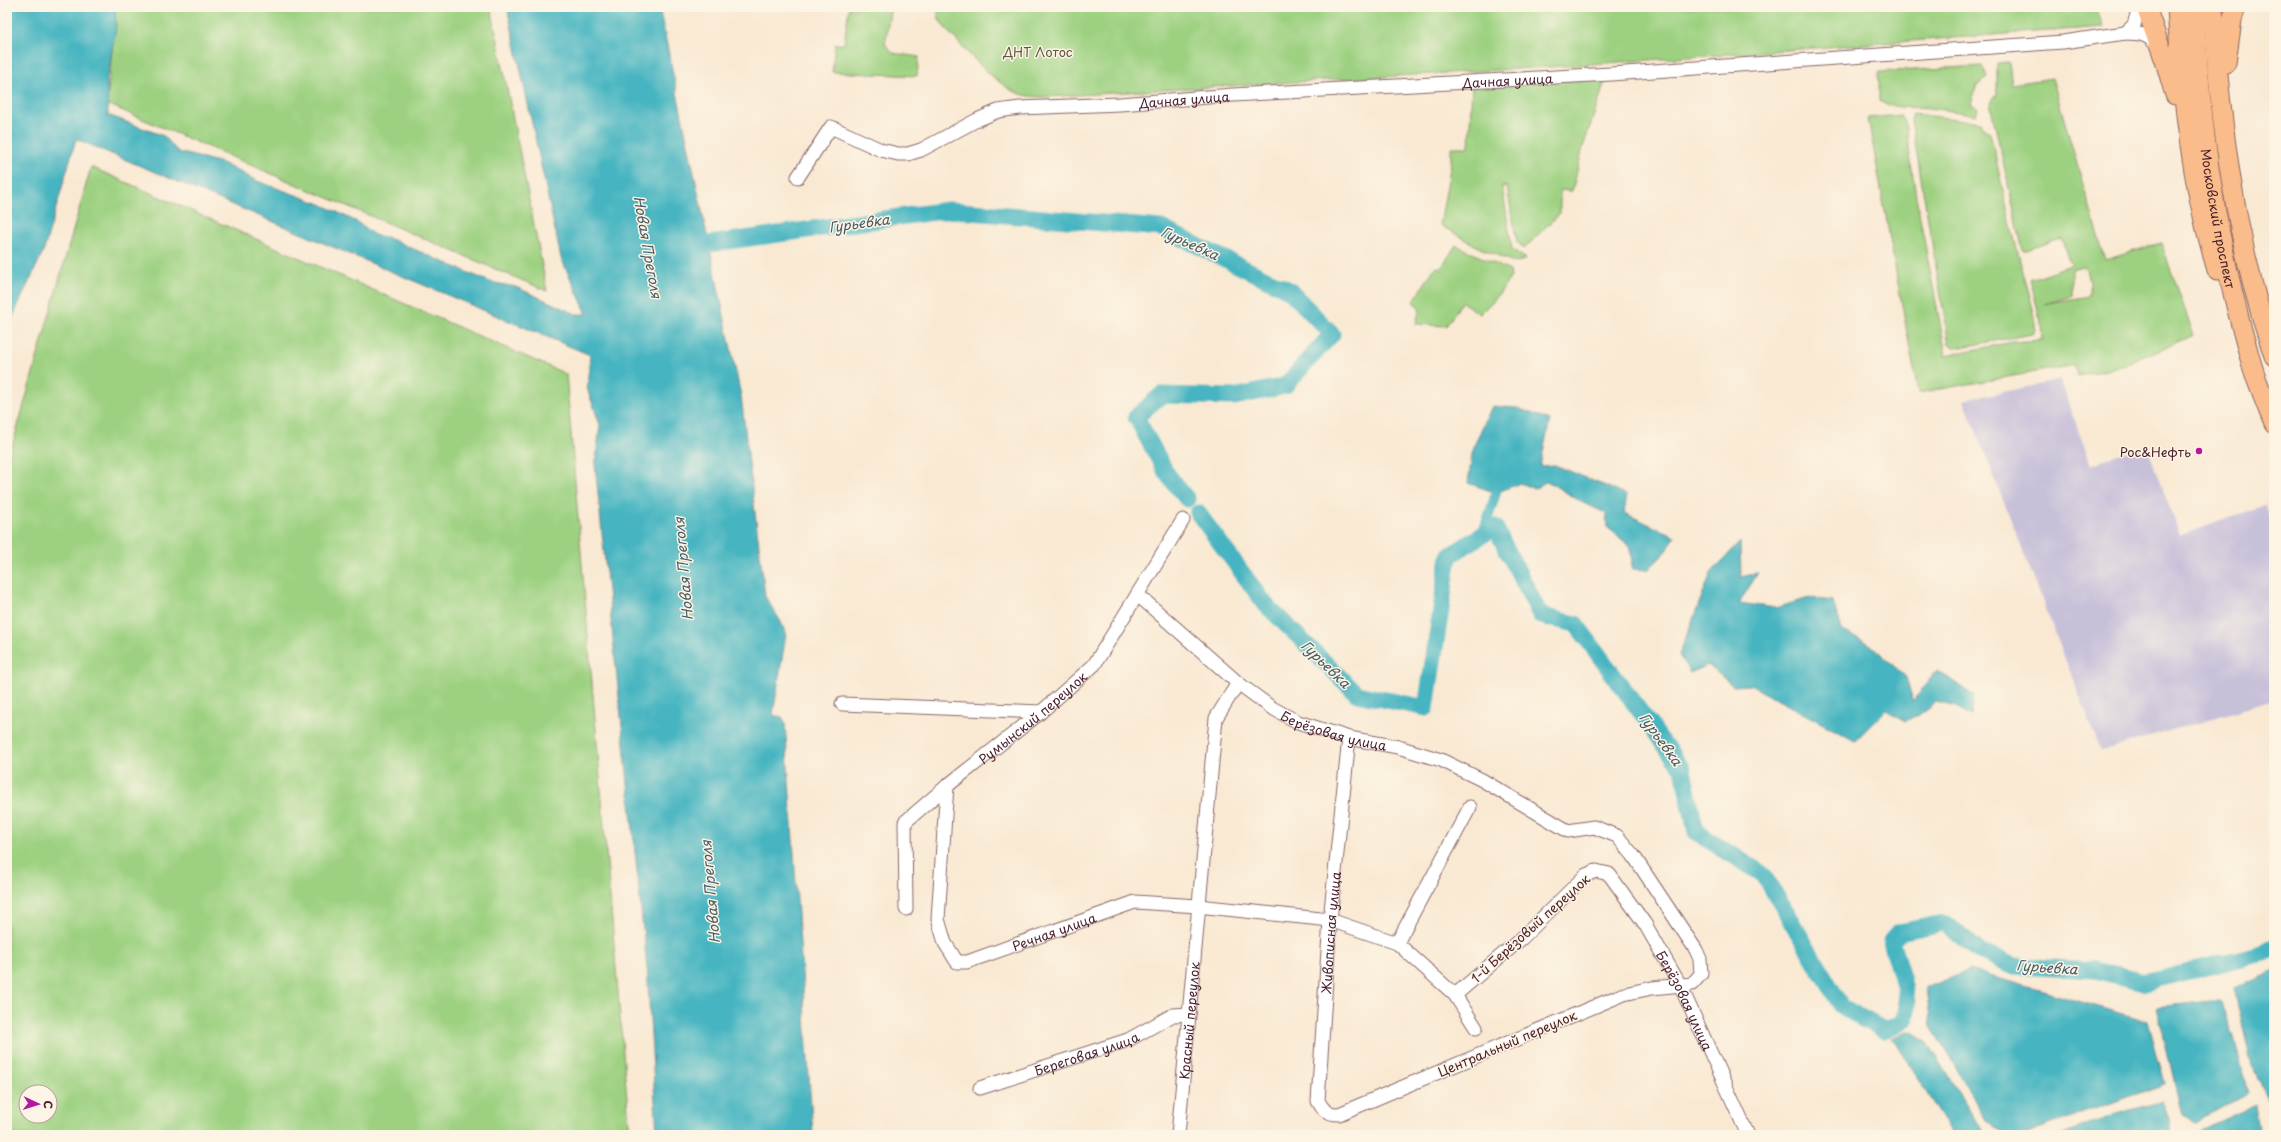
<svg xmlns="http://www.w3.org/2000/svg" width="2281" height="1142" font-family="'Playpen Sans',sans-serif">
	<style>
		.industrial { fill: #c7c0d9 }
		.green { fill: #9dd181; stroke: #747856; fill-rule: evenodd }
		.water { fill: #46b5c1; stroke: #486a76 }
		.lines { fill: none; stroke-linecap: round; stroke-linejoin: round }
		.canal { stroke: #46b5c1; stroke-width: 10 }
		.river { stroke: #46b5c1; stroke-width: 17 }
		.minor-casing { stroke: #876666; stroke-width: 15 }
		.highway-casing { stroke: #876666; stroke-width: 21 }
		.minor { stroke: #fff; stroke-width: 13 }
		.highway { stroke: #f9bc8a; stroke-width: 19 }
		.poi-dot { fill: #b5179e; stroke: #fcf5e5; stroke-width: 1.5 }
		.labels { text-anchor: middle; dominant-baseline: central; stroke-width: 3; stroke-linejoin: round; paint-order: stroke }
		.park-label { font-size: 13px; fill: #635445; stroke: #fcf5e5 }
		.street-label { font-size: 13px; fill: #4a1f2b; stroke: #fcf5e5 }
		.poi-label { font-size: 13px; fill: #4a1f2b; stroke: #fcf5e5; text-anchor: end }
		.water-label { font-size: 14px; font-style: italic; fill: #485b67; stroke: #fcf5e5 }
	</style>
	<rect width="100%" height="100%" fill="#fcf5e5"/>
	<filter id="ink" filterUnits="userSpaceOnUse"><feTurbulence type="fractalNoise" baseFrequency=".025" numOctaves="2"/><feDisplacementMap in="SourceGraphic" scale="8" xChannelSelector="R" yChannelSelector="G"/><feConvolveMatrix kernelMatrix="1 2 1 2 8 2 1 2 1" color-interpolation-filters="sRGB"/></filter>
	<filter id="wash" filterUnits="userSpaceOnUse"><feTurbulence type="fractalNoise" baseFrequency=".012" numOctaves="4" result="noise"/><feDisplacementMap in="SourceGraphic" scale="16" xChannelSelector="R" yChannelSelector="G"/><feGaussianBlur stdDeviation="0.9" result="paint"/><feColorMatrix in="noise" values="0 0 0 0 0 0 0 0 0 0 0 0 0 0 0 0 0 1.4 0 .05"/><feComposite in="paint" operator="in"/></filter>
	<g filter="url(#wash)">
		<rect width="100%" height="100%" fill="#f9e9d3"/>
		<path class="industrial" d="M2060,380L2091,465L2146,445L2180,536L2265,505L2274,528V700L2101,751L1964,400Z"/>
		<path class="green" d="M116,7H491L547,291L107,104Z
			M849,7H891L885,44L893,53L919,57L917,76L832,72L835,44H844Z
			M938,7H2094L2104,27L1565,66L1044,97C1033,97 1022,96 1011,90C988,76 960,45 942,24L938,17Z
			M2009,62L2012,84L2052,78L2105,260L2161,243L2194,335L2116,368L2078,376L2075,365L1918,393L1868,118L1901,115L1905,121L1916,197L1946,355L2013,342L2042,340L2041,322L2030,279L2071,265L2061,239L2023,251L1990,103L1995,96H1997V63ZM2085,266L2089,280V296L2044,304L2072,296V270Z
			M1982,66L1987,77L1976,87L1971,104L1978,108L1976,115C1960,112 1945,110 1929,108C1912,106 1895,110 1879,101V72Z
			M1604,78L1605,82L1583,147L1572,191L1560,190V213L1524,249L1517,242L1507,187L1502,186L1512,249L1526,259L1516,263L1482,249L1440,225L1451,163V147H1469L1472,86Z
			M1913,114L1981,122L1983,127L1990,133L2011,226L2035,317V330L2032,334L1956,348L1949,344L1911,119Z
			M91,167L566,374L630,1135H7V465ZM26,1092H50V1116H26Z
			M1456,245L1510,271L1511,277L1497,297L1480,314L1462,302L1446,326L1416,324L1420,308L1413,302L1435,267L1441,268Z"/>
		<path class="water" d="M7,7H115L116,27L107,80L108,115L164,136L178,152L222,163L257,181L321,204L357,222L374,235L386,237L490,282L516,287L576,314H587L561,258L507,7H659L741,396L765,596L781,622L786,634L773,715L782,717L785,722L813,1135H657L647,967L595,465L600,425L587,388L590,355L76,139L44,250L7,329Z
			M1492,406L1517,408L1550,420L1540,466L1555,465L1627,495L1624,513L1675,536L1667,551L1648,570L1632,569L1631,547L1607,527L1606,513L1583,503L1547,481L1534,489L1520,483L1496,493L1468,483L1473,448Z
			M1740,542L1741,577L1758,573L1739,603L1776,608L1809,598L1833,601L1841,630L1871,645L1906,677L1913,701L1937,670L1974,696L1971,716L1956,707L1936,702L1919,715L1905,721L1886,710L1855,741L1750,685L1733,686L1708,665L1690,673L1679,655L1711,573Z
			M1969,970L2148,1021L2165,1084L2021,1135H2006L1986,1120L1931,1026L1926,988Z
			M2274,971V1105L2270,1106L2252,1066L2234,989Z
			M2220,1000L2234,1037L2248,1094L2196,1122L2182,1115L2157,1007Z
			M1911,1032L1927,1043L1986,1135H1953L1892,1038Z
			M2162,1101L2169,1119L2171,1135H2061L2109,1116Z
			M2255,1105L2259,1128L2241,1135H2196V1132Z"/>
		<g class="lines">
			<path class="canal" d="M1482,536L1496,493"/>
			<path class="river" d="M687,247L948,210L1161,228L1289,290L1332,334L1285,386L1234,397L1161,395L1136,417L1167,474L1187,499
				M1198,513L1266,605L1357,694L1426,708L1449,556L1495,527L1541,616L1576,624L1683,770L1696,832L1764,875L1842,1007L1884,1030C1892,1027 1903,1025 1906,1015C1911,998 1896,959 1891,941L1899,932L1944,923L1979,951L2014,966L2094,970L2144,982L2264,953L2274,947"/>
		</g>
	</g>
	<g filter="url(#ink)">
		<g class="lines">
			<g class="minor-casing">
				<g id="minor">
					<path d="M2139,7L2134,25L2125,33C2140,33 2150,34 2158,48"/>
					<path id="s1" d="M798,177L831,127L881,150L898,154H908L921,150L977,120L998,111L1020,108L1120,104L1233,95L1611,74L2063,42L2125,33"/>
					<path id="s2" d="M1138,595L1238,683L1272,708L1298,722L1349,738L1398,747L1441,760L1482,780L1568,831L1594,827L1617,836L1633,855L1696,950L1700,959L1701,974L1692,984L1652,988L1624,994L1339,1114C1327,1114 1323,1110 1318,1101L1330,920L1349,738"/>
					<path d="M842,704L1041,712"/>
					<path id="s3" d="M947,786L938,919L945,943L957,962H967L1135,902L1198,906L1330,920L1397,943L1455,995L1476,1028"/>
					<path id="s4" d="M906,909L905,822L947,786L1041,712L1094,665L1183,520"/>
					<path d="M1397,943L1470,807"/>
					<path id="s5" d="M1455,995L1522,938L1586,875L1596,871L1609,874L1645,924L1680,985L1748,1135"/>
					<path id="s6" d="M980,1088L1128,1040L1173,1015L1189,1014"/>
					<path id="s7" d="M1178,1135L1216,718L1238,683"/>
				</g>
			</g>
			<g class="highway-casing">
				<g id="highway">
					<path d="M2146,7L2165,61L2175,95"/>
					<path d="M2177,7C2182,96 2191,184 2217,270"/>
					<path id="s8" d="M2195,7C2199,126 2218,248 2251,362C2257,383 2266,404 2274,424"/>
					<path d="M2213,7C2220,126 2236,244 2274,356"/>
					<path d="M2226,63L2232,20L2236,7"/>
				</g>
			</g>
			<use href="#minor" class="minor"/>
			<use href="#highway" class="highway"/>
		</g>
	</g>
	<circle class="poi-dot" cx="2199" cy="451" r="4"/>
	<g class="labels">
		<g class="park-label">
			<text x="1038" y="51">ДНТ Лотос</text>
		</g>
		<g class="street-label">
			<text stroke="none"><textPath href="#s1" startOffset="753">Дачная улица</textPath></text>
			<text stroke="none"><textPath href="#s1" startOffset="429">Дачная улица</textPath></text>
			<text stroke="none"><textPath href="#s8" startOffset="213">Московский проспект</textPath></text>
			<text stroke="none"><textPath href="#s4" startOffset="252">Румынский переулок</textPath></text>
			<text stroke="none"><textPath href="#s2" startOffset="242">Берёзовая улица</textPath></text>
			<text transform="translate(1530 928) rotate(-42)">1-й Берёзовый переулок</text>
			<text stroke="none"><textPath href="#s3" startOffset="283">Речная улица</textPath></text>
			<text stroke="none"><textPath href="#s2" startOffset="1300">Живописная улица</textPath></text>
			<text stroke="none"><textPath href="#s5" startOffset="350">Берёзовая улица</textPath></text>
			<text stroke="none"><textPath href="#s7" startOffset="115">Красный переулок</textPath></text>
			<text transform="translate(1507 1043) rotate(-23)">Центральный переулок</text>
			<text stroke="none"><textPath href="#s6" startOffset="112">Береговая улица</textPath></text>
		</g>
		<g class="poi-label">
			<text x="2191" y="451">Рос&amp;Нефть</text>
		</g>
		<g class="water-label">
			<text transform="translate(859 223) rotate(-8)">Гурьевка</text>
			<text transform="translate(1190 243) rotate(24)">Гурьевка</text>
			<text transform="translate(648 247) rotate(80)">Новая Преголя</text>
			<text transform="translate(683 569) rotate(-95)">Новая Преголя</text>
			<text transform="translate(1326 664) rotate(44)">Гурьевка</text>
			<text transform="translate(1661 739) rotate(54)">Гурьевка</text>
			<text transform="translate(710 892) rotate(-95)">Новая Преголя</text>
			<text transform="translate(2047 967) rotate(4)">Гурьевка</text>
		</g>
	</g>
	<rect width="2281" height="1142" fill="none" stroke="#fcf5e5" stroke-width="24"/>
	<g transform="translate(38 1104) rotate(94)"><circle r="19" fill="#fcf5e5" stroke="#b59f9b"/>
	<path d="M0-3L7 15L0 10L-7 15Z" fill="#b5179e"/>
	<text y="-6" font-size="11" font-weight="bold" text-anchor="middle" fill="#4a1f2b">С</text>
	</g>
</svg>
